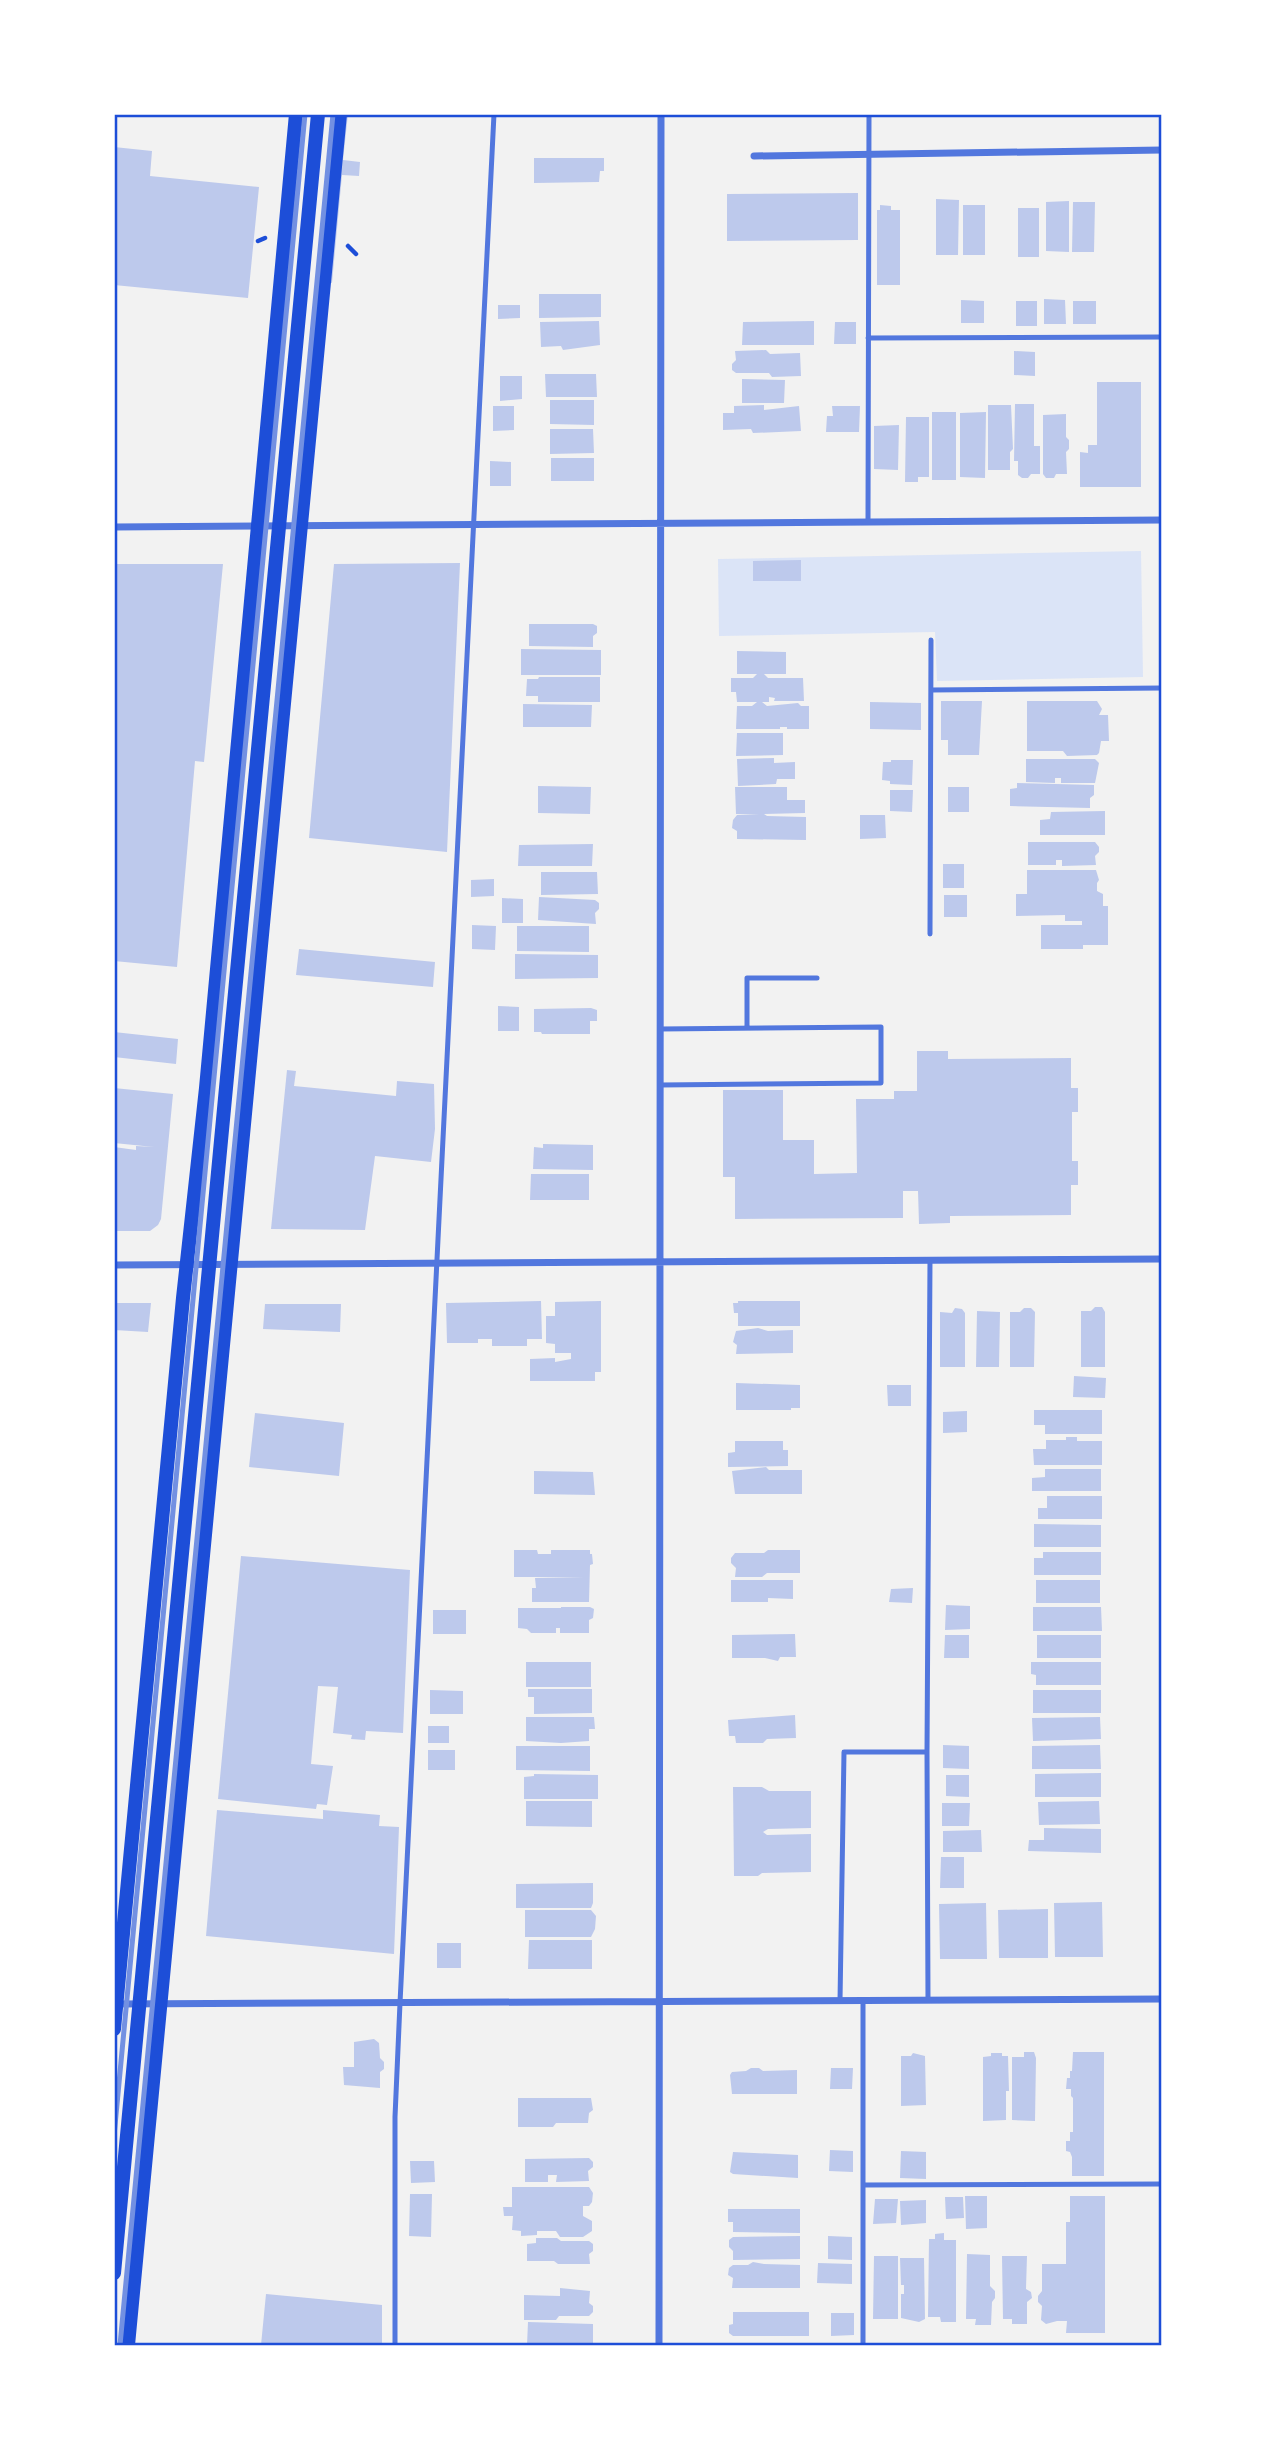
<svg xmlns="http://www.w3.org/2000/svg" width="1276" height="2459" font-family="Mulish,sans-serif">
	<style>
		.green { fill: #dbe4f7 }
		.building { fill: #bdc9ec }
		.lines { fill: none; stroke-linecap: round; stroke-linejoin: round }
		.path { stroke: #1d4ed8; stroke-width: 4.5 }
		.service { stroke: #5277de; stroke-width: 5 }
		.minor { stroke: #5277de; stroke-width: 7 }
		.secondary { stroke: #1d4ed8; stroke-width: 14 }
		.rail { stroke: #7290e2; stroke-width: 5 }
		.neatline { fill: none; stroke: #1d4ed8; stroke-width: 2.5 }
	</style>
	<rect width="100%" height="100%" fill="#f2f2f2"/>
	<path class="green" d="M1141,551L1143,677L937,681L935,632L719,636L718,559Z"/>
	<path class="building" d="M336,114H348L343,160L360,162L359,176L342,175L332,283L320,281Z
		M114,147L152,151L150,176L259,187L248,298L114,285Z
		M534,158H604V171H600L599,182L534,183Z
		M858,193V240L727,241V194Z
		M936,199L959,200L958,255H936Z
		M1069,201V252L1046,251V202Z
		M1073,202H1095L1094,252H1072Z
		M880,205L891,206V210H900V285H877V210H880Z
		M963,205H985V255H963Z
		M1018,208H1039V257H1018Z
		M539,294H601V317L539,318Z
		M1044,299L1065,300L1066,324H1044Z
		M961,300L984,301V323H961Z
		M1016,301H1037V326H1016Z
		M1073,301H1096V324H1073Z
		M498,305H520V318L498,319Z
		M599,321L600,345L563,350L561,346L541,347L540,322Z
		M814,321V345H742L743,322Z
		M835,322H856V344H834Z
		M766,350L770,354L800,353L801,376L772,377L769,373H736L732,370V364L736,360L735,351Z
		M1014,351L1035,352V376L1014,375Z
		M545,374H596L597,397H546Z
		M500,376H522V399L500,401Z
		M742,379L785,380L784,403H742Z
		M1097,382H1141V487H1080V452L1088,453V445H1097Z
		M550,400H594V425L550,424Z
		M1015,404H1034V446H1040V474H1031L1028,478H1022L1018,475V461H1014Z
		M764,405V410L799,406L801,431L753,433L751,429L723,430V413H734V406Z
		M988,405H1011L1013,449L1010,452V470H988Z
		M493,406H514V430L493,431Z
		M832,406H860L859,432H826L827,416H833Z
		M932,412H956V480H932Z
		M986,412L985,478L960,477V413Z
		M1066,414V437L1069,440V449L1066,452L1067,474H1056L1054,478H1046L1043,474V415Z
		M906,417H929V477H918V482H905Z
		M899,425L898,470L874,469V426Z
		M550,429H593L594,453L550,454Z
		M551,458H594V481H551Z
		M490,461L511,462V486H490Z
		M801,560V581H753V561Z
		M460,563L447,852L309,838L334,564Z
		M114,564H223L204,762L195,761L177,967L114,961Z
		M529,624H593L597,626V633L593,636V647L529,646Z
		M521,649L601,650V675H521Z
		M737,651L786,652V674H764L768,678H803L804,701H774L775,698L769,697V702H762L767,706L798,703L801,706H809V729H787V727H780V729H736L737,706H752L757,702H737L736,692H731V678H753L757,674H737Z
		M539,677H600V702H538V696H526L527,679H538Z
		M941,701H982L979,755H948V740H941Z
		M1027,701H1097L1102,709L1099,715H1108L1109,741H1101L1099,753L1097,755L1067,756L1063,751H1027Z
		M870,702L921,703V730L870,729Z
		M523,704L592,705L591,727H523Z
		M737,733H783V755L736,756Z
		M774,758V763L795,762V779H777L776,784L738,786L737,759Z
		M1026,759H1095L1099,763L1095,783H1061V778H1055V783L1026,782Z
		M891,760H913L912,785L890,784V781L882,780L883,762H891Z
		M1017,783L1094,785V795L1090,798V808L1010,806V789L1017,788Z
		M538,786L591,787L590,814L538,813Z
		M735,787H787V800H805V813L764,814L767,816L806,817V840L737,839V831L732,828L733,820L737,815L759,814H736Z
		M948,787H969V812H948Z
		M890,790H913L912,812L890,811Z
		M1105,811V835H1040V820L1050,819L1051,812Z
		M860,815H885L886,838L860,839Z
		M1028,842H1095L1099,847V852L1095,856L1096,865L1062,866V860H1056V865H1028Z
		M593,844L592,866H518L519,845Z
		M943,864H964V888H943Z
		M1027,870H1096L1099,880L1097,883V891L1103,894V906H1108V945H1083V949H1041V925H1082V921H1065V915L1016,916V894H1027Z
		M541,872H597L598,894L541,895Z
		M494,879V896L471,897V880Z
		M944,895H967V917H944Z
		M539,897L595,900L599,903V909L595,913L596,924L538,920Z
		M502,898L523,899V923H502Z
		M472,925L496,926L495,950L472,949Z
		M517,926H589V952L517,951Z
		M299,949L435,962L433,987L296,975Z
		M515,954L598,955V978L515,979Z
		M498,1006L519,1007V1031H498Z
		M591,1008L597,1010V1021H590V1034H542L541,1032H534V1009Z
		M114,1032L178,1039L176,1064L114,1057Z
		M917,1051H948V1059L1071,1058V1088H1078V1112H1072V1161H1078V1185H1071V1215L950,1216V1223L919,1224L918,1191H903V1218L735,1219V1177H723V1090H783V1140H814V1174L857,1173L856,1099H894V1091H917Z
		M287,1070L296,1071L294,1086L396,1096L397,1081L434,1084L435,1129L431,1162L375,1156L365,1230L271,1229Z
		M114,1088L173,1094L161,1219L158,1225L150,1231H114V1147L136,1150V1146L154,1147L114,1143Z
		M543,1144L593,1145V1170L533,1169L534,1147L543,1148Z
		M531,1174H589V1200H530Z
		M541,1301L542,1339H527V1346H492V1339H478V1343H447L446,1303Z
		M601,1301V1372H595V1381H530V1359L555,1358V1362L571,1359V1353H555V1344L546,1343V1316H555V1302Z
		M738,1301H800V1326H738V1313H734L733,1303H738Z
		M114,1303H151L148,1332L114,1330Z
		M265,1304H341L340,1332L263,1329Z
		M1095,1307H1102L1105,1312V1367H1081V1311H1091Z
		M955,1308L962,1309L965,1313V1367H940V1312L952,1313Z
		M1024,1308H1031L1035,1312L1034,1367H1010V1312H1020Z
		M977,1311L1000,1312L999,1367H976Z
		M758,1328L768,1331L793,1330V1353L736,1354L737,1345L733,1342L736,1331Z
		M1074,1376L1106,1378L1105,1398L1073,1397Z
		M736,1383L800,1385V1408H791V1410H736Z
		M887,1385H911V1406H888Z
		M1034,1410H1102V1434H1045V1425H1034Z
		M967,1411V1432L943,1433V1412Z
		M255,1413L344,1423L339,1476L249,1467Z
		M1066,1437H1077V1441H1102V1465H1034L1033,1449H1046V1440H1066Z
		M735,1441H783V1450H788V1466L728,1467V1453L735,1452Z
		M766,1467L769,1470H802V1494H735L732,1471Z
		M1045,1469H1101V1491H1032V1478L1045,1477Z
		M534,1471L593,1472L595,1495L534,1494Z
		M1047,1496H1102V1519H1038V1508H1047Z
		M1034,1524L1101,1525V1547H1034Z
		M514,1550H537L538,1554H551V1550H590V1554H592L593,1564L590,1565L589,1602H532V1588H536L535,1578L584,1577H514Z
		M768,1550H800V1573H767L762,1577H735L736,1568L731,1563V1558L735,1553H764Z
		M1043,1552H1101V1575H1034V1558H1043Z
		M241,1556L410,1570L403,1733L366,1731L365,1740L351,1739L352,1735L333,1733L338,1687L318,1686L311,1764L333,1766L327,1805L317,1804L316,1809L218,1799Z
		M731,1580H793V1599L768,1598V1602H731Z
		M1036,1580H1100V1603H1036Z
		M913,1588L912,1603L889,1602L891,1589Z
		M946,1605L970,1606V1629L945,1630Z
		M561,1607H590L594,1609L593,1618L589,1620V1633H560V1628H556V1633H531L527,1629L518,1628V1608H561Z
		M1033,1607H1101L1102,1631H1033Z
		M433,1610H466V1634H433Z
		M795,1634L796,1657H780L778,1661L765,1658H732V1635Z
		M945,1635H969V1658H944Z
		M1037,1635H1101V1658H1037Z
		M526,1662H591V1687H526Z
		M1031,1662H1101V1685H1036V1675L1031,1674Z
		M528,1689H592V1713L534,1714V1697H528Z
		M430,1690L463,1691V1714H430Z
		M1033,1690H1101V1713H1033Z
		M795,1715L796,1738L767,1739L763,1743H736L735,1736H729L728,1720Z
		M526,1717H594L595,1729H589V1741L561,1743L526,1741Z
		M1100,1717L1101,1739L1033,1741L1032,1718Z
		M428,1726H449V1743H428Z
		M943,1745L969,1746V1769L943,1768Z
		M1100,1745L1101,1769H1032V1746Z
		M516,1746H590V1771L516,1770Z
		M428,1750H455V1770H428Z
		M1101,1773V1797H1035V1774Z
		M534,1774L598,1775V1799H524V1777L534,1776Z
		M946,1775H969V1797L946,1796Z
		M733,1787H762L769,1791H811V1828L768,1829L763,1832L767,1835L811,1834V1872L762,1873L758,1876H734Z
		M526,1801H592V1827L526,1826Z
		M1099,1801L1100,1824L1039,1825L1038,1802Z
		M942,1803H970L969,1826H942Z
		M217,1810L323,1819V1810L380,1815L379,1826L399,1827L394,1954L206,1936Z
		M1044,1828L1101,1829V1853L1028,1851L1029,1840H1044Z
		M981,1830L982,1852H943V1831Z
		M941,1857H964V1888H940Z
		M593,1883V1903L591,1908H516V1884Z
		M1102,1902L1103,1957H1055L1054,1903Z
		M986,1903L987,1959H940L939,1904Z
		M1048,1909V1958H999L998,1910Z
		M525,1910H591L596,1916L595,1929L591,1937H525Z
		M529,1940H592V1969H528Z
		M437,1943H461V1968H437Z
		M374,2039L379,2043L380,2058L384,2062V2069L380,2072V2088L344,2085L343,2067H354V2042Z
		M1024,2052H1034L1036,2058L1035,2121L1012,2120V2057H1024Z
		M1073,2052H1104V2176H1072V2157L1070,2152L1066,2151V2141H1070V2132H1073V2098L1071,2096V2089H1066L1067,2078H1070V2071H1072Z
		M913,2053L925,2056L926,2105L901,2106V2056H911Z
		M991,2053H1002V2056H1008L1009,2091H1006V2120L983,2121V2057L991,2056Z
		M751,2068H759L763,2071L797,2070V2094H732L730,2075L732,2072L746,2071Z
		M831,2068H853L852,2089H830Z
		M518,2098H591L593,2110L589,2113L588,2123H556L553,2127H518Z
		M830,2150L853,2151V2172L829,2171Z
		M901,2151L926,2152V2179L900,2178Z
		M733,2152L798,2155V2178L733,2174L730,2172Z
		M589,2158L593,2162V2167L588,2171L589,2181L556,2182L557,2175H548V2182H525V2159Z
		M410,2161H434L435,2182L411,2183Z
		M512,2187H589L593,2193L592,2202L589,2206H583V2216L592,2221V2231L583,2237H560L556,2231H537V2235L521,2236V2231L512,2230L513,2216H504L503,2207H512Z
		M410,2194H432L431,2237L409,2236Z
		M965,2196H987V2228L966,2229Z
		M1070,2196H1105V2333H1066L1067,2321H1057L1046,2324L1041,2320L1042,2306L1038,2302V2296L1042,2291V2264H1066V2222H1070Z
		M945,2197H963L964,2218L946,2219Z
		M875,2199H898L896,2223L873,2224Z
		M926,2200V2223L901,2225L900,2201Z
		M728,2209H800V2233L733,2232V2222H728Z
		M944,2233V2240H956V2322H941L940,2317H928L929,2239H935V2234Z
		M800,2236V2259L733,2260V2251L729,2247V2240L733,2237Z
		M828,2236L852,2237V2260L828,2259Z
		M536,2238H557L561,2241H589L593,2244V2251L589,2254L590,2264H558L554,2261H527V2244L536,2243Z
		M967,2254L990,2255V2286L995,2291V2298L992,2302L991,2325H975L976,2319H966Z
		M874,2256H898V2319H873Z
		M1002,2256H1027L1026,2289L1031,2292L1032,2298L1027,2302V2324H1012V2319H1003Z
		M900,2258H924L925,2319L919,2322L901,2318V2294H904V2285H901Z
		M753,2262L764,2264L800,2265V2288H732L733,2278L728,2275L729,2268L733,2265H748Z
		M818,2263L852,2264V2284L817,2283Z
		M560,2288L590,2291L589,2303L593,2306V2312L589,2316H559L556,2320H524V2295L560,2296Z
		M266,2294L382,2305V2345H261Z
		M733,2312H809V2336H733L729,2333V2325L733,2324Z
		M831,2313H854V2335L831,2336Z
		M528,2322L593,2324V2345H527Z"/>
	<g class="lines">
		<path class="path" d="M258,241L265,238
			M348,246L356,254"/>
		<path class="service" d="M868,338L1162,337
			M868,522L869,114
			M931,690L1162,688
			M930,934L931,640
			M747,1028V978H817
			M660,1085L881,1083V1027L660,1029
			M928,2000L927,1752L930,1260
			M840,2001L844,1752H927
			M863,2001V2345
			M863,2185L1162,2184
			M395,2345V2117L400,2003L494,114"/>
		<path class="minor" d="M754,156L1162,150
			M114,527L1162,520
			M114,1265L1162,1259
			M116,2004L1162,1999
			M659,2345L661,114"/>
		<path class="secondary" d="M114,2029L183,1298L206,1088L296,114
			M114,2273L318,114
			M128,2345L340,114"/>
		<path class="rail" d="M114,2136L305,114
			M120,2345L333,114"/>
	</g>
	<rect width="1276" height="2459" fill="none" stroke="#ffffff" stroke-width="231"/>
	<rect x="116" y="116" width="1044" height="2228" class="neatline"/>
</svg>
